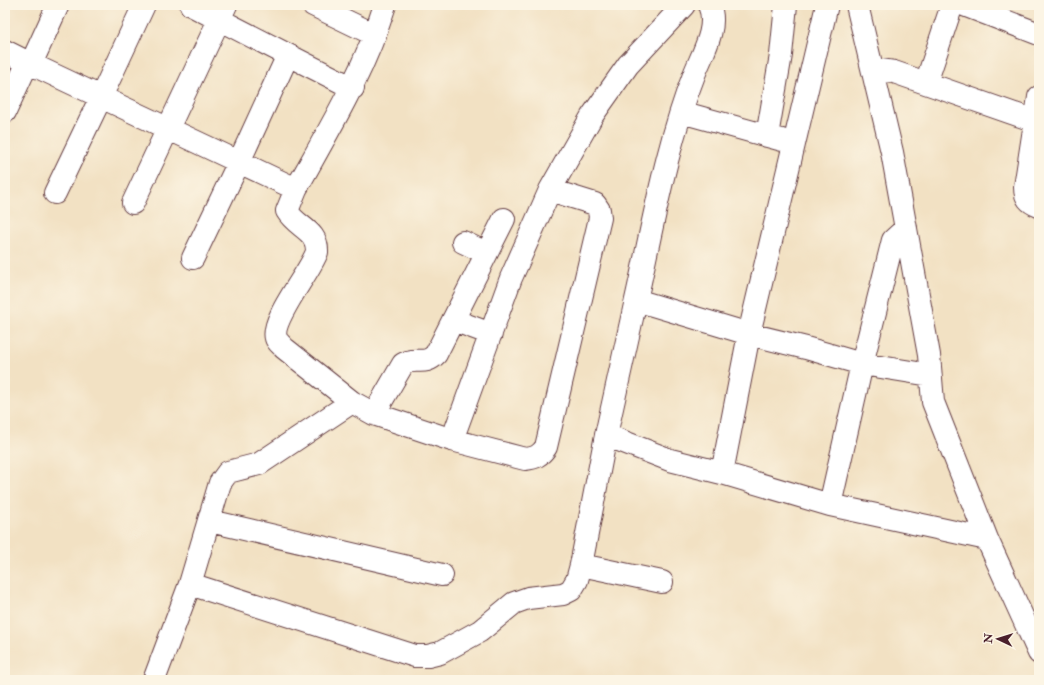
<svg xmlns="http://www.w3.org/2000/svg" width="1044" height="685" font-family="'IM FELL Double Pica',serif">
	<style>
		.lines { fill: none; stroke-linecap: round; stroke-linejoin: round }
		.minor-casing { stroke: #633c42; stroke-width: 24 }
		.minor { stroke: #fff; stroke-width: 22 }
	</style>
	<rect width="100%" height="100%" fill="#fcf5e5"/>
	<filter id="ink" filterUnits="userSpaceOnUse"><feTurbulence type="fractalNoise" baseFrequency=".025" numOctaves="2"/><feDisplacementMap in="SourceGraphic" scale="8" xChannelSelector="R" yChannelSelector="G"/><feConvolveMatrix kernelMatrix="1 2 1 2 8 2 1 2 1" color-interpolation-filters="sRGB"/></filter>
	<filter id="wash" filterUnits="userSpaceOnUse"><feTurbulence type="fractalNoise" baseFrequency=".012" numOctaves="4" result="noise"/><feDisplacementMap in="SourceGraphic" scale="16" xChannelSelector="R" yChannelSelector="G"/><feGaussianBlur stdDeviation="0.9" result="paint"/><feColorMatrix in="noise" values="0 0 0 0 0 0 0 0 0 0 0 0 0 0 0 0 0 1.4 0 .05"/><feComposite in="paint" operator="in"/></filter>
	<g filter="url(#wash)">
		<rect width="100%" height="100%" fill="#f2e1c3"/>
	</g>
	<g filter="url(#ink)">
		<g class="lines">
			<g class="minor-casing">
				<path id="minor" d="M144,5L101,97L239,162L288,55L353,88
					M191,5L288,55
					M313,5L375,35
					M709,5C719,27 702,54 694,75C666,146 653,225 636,300L749,334L806,348L862,364L930,375
					M827,5L749,334L722,473L830,505L987,539
					M857,5L892,152L929,355L933,402L987,539L1039,653
					M964,5L1039,34
					M5,51L31,64
					M873,69L894,72L1035,121
					M926,83L952,5
					M1039,97L1025,187C1025,198 1029,202 1039,206
					M5,112L28,62
					M681,112L782,140
					M767,136L781,55L786,5
					M296,189C330,128 364,72 385,5
					M550,190L595,204L599,210L600,218L546,447C540,456 535,458 525,459L452,440L511,278L550,190L592,116L628,65L684,5
					M55,193L101,97L31,64L58,5
					M133,203L226,5
					M463,242L486,253
					M193,258L239,162L296,189L287,211C297,228 318,230 317,252C310,272 270,320 276,338C277,342 282,345 284,348L352,402
					M636,300L606,435L670,460L722,473
					M453,320L491,334
					M374,414L403,364C416,356 424,367 436,354L504,219
					M606,435L581,565L662,582
					M830,505L862,364L893,240L906,228
					M210,521L442,575
					M190,584L415,656H428L440,653L480,631L514,603L528,598L563,594L571,590L577,580L581,565
					M154,680L190,584L220,483L228,472L259,464L352,402L374,414L452,440"/>
			</g>
			<use href="#minor" class="minor"/>
		</g>
	</g>
	<rect width="1044" height="685" fill="none" stroke="#fcf5e5" stroke-width="20"/>
	<g transform="translate(998 639) rotate(274)" stroke="#fcf5e5" stroke-width="3" paint-order="stroke">
	<path d="M0-3L7 15L0 10L-7 15Z" fill="#4a1f2b"/>
	<text y="-6" font-size="11" font-weight="bold" text-anchor="middle" fill="#4a1f2b">N</text>
	</g>
</svg>
